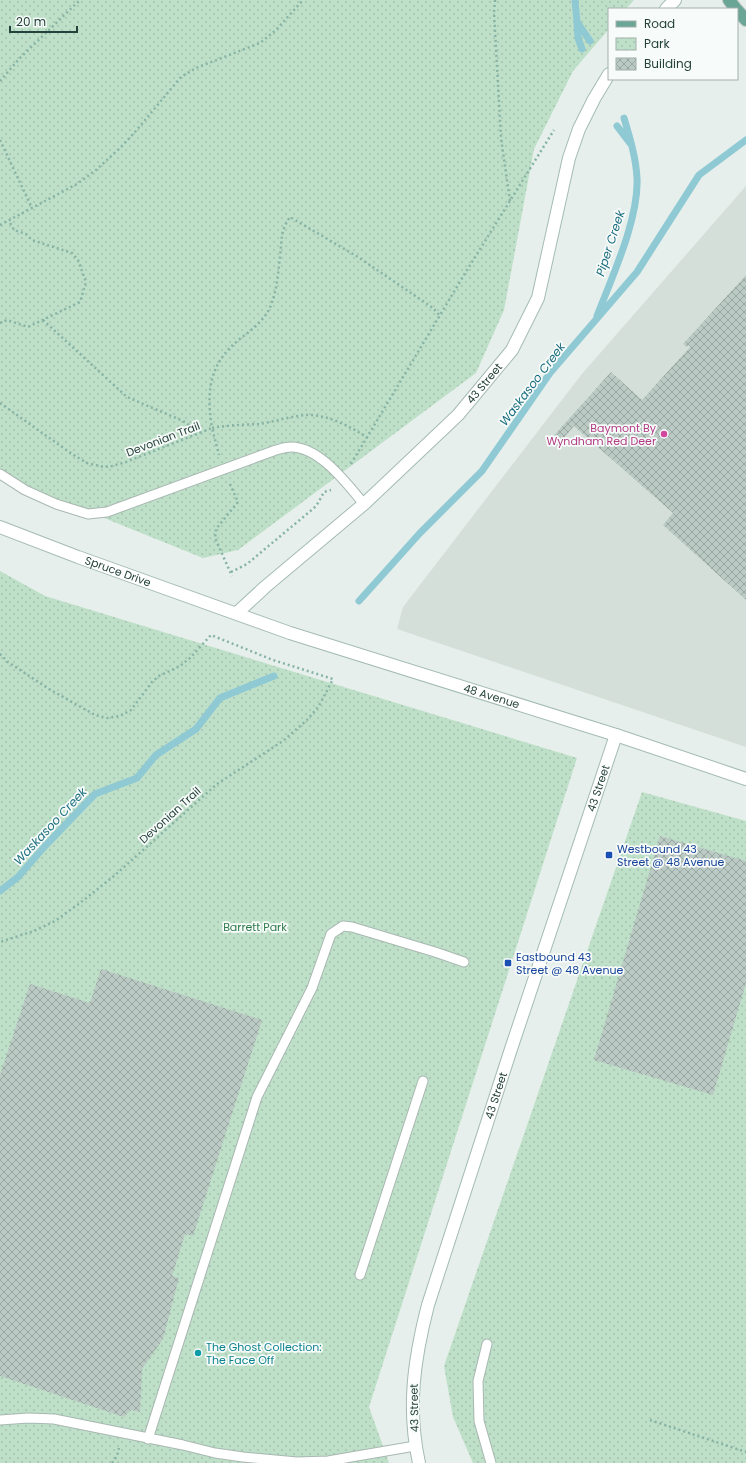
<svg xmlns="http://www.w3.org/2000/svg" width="746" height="1463" font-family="Poppins,sans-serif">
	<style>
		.built { fill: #d4dfda }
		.park { fill: url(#park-dots) }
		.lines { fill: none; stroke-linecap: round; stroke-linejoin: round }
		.stream { stroke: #8ec9d4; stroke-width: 7 }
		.building { fill: url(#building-cross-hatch) }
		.lane-casing { stroke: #a8b8b2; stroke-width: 11 }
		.secondary-casing { stroke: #a4bbb3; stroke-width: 14 }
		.primary-casing { stroke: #c2cac8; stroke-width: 14 }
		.path { stroke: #86b3a5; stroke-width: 2.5; stroke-dasharray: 2 3; stroke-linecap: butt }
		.lane { stroke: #fff; stroke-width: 9 }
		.secondary { stroke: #fff; stroke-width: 12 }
		.primary { stroke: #6aa596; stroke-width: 12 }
		.hotel-dot { fill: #d1479c; stroke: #f7fbf9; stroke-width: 1.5 }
		.transit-dot { fill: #1a4fb4; stroke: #f7fbf9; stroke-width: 1.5 }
		.culture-dot { fill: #0f9aa8; stroke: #f7fbf9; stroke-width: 1.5 }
		.labels { text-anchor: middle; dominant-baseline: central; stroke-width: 3.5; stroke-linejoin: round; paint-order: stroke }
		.street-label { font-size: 11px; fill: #24423a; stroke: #f7fbf9 }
		.hotel-label { font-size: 11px; fill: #b23c85; stroke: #f7fbf9; text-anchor: end }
		.transit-label { font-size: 11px; fill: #164399; stroke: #f7fbf9; text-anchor: start }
		.park-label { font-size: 11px; fill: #2d7a4b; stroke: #f7fbf9 }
		.culture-label { font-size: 11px; fill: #0d838f; stroke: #f7fbf9; text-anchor: start }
		.water-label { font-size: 12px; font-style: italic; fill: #1c6f80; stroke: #f7fbf9 }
	</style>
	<defs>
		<pattern id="park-dots" width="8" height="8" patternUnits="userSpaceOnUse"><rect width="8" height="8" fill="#bfe0c8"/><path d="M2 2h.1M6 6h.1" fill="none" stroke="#a4c1ad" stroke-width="1.8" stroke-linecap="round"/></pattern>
		<pattern id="building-cross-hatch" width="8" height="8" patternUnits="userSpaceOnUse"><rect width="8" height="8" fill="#bbcac4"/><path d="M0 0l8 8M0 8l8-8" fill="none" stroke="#98a6a0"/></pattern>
	</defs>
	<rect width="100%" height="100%" fill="#e6efeb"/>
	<path class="built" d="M746,186V747L397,629L403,607L581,375Z"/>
	<path class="park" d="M0,0H634L626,9H609V29L573,71L534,149L504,310L476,373L238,550L203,558L67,503L0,480Z
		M0,571L45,596L577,758L369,1407L389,1463H0Z
		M642,792L746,821V1463H473L453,1417L444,1366Z"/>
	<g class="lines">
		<path class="stream" d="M575,0L577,22L590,41
			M577,24L578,38L582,49
			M617,126L630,143
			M597,316C612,277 639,219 637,178C636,158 630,138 624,118
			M359,601L420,533L482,471L550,373L637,272L699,175L746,140
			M0,891L18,877L45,846L95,794L137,778L156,755L196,729L220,698L274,676"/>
	</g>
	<path class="building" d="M746,275V600L663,525L673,513L574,426L556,447L549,441L611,372L642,400L690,347L689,345L687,347L683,344Z
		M660,836L746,861V983L713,1095L594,1060Z
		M101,969L262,1020L193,1236L185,1234L172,1276L179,1278L163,1339L142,1369L140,1412L131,1410L124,1417L0,1376V1075L30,984L90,1003Z"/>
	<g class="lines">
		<g class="lane-casing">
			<path id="lane" d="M0,474L25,490L56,504L88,514L107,512L276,450C280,449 286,447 291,447C320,447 347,484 364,504
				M360,1275L423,1081
				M487,1344L478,1381L479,1421L491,1463
				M0,1420L28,1418L54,1419L183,1445L215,1453L243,1457L297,1462L328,1461L415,1446
				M148,1439L257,1097L312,988L331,934L343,926L352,927L435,952L464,962"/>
		</g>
		<g class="secondary-casing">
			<g id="secondary">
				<path d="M666,9L675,0"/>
				<path id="s1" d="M0,527L78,557L290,633L616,735L746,779"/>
				<path id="s2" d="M237,613L265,587L364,504L458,415L512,350L538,298L569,158L579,129L594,99L609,74"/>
				<path id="s3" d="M419,1463C407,1408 414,1359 428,1305L510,1052L616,735"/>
			</g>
		</g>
		<g class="primary-casing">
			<path id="primary" d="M729,0L736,9
				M737,10L746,20"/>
		</g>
		<path class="path" d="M495,0L494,12L501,138L510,201
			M0,81L20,58L80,0
			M0,140L32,208
			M0,225L77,184L96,170L120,148L135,132L181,77L196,68L260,43L276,30L303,0
			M43,320L127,397L183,421L201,433
			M0,323L7,320L28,327L80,302L86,282L78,260L72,253L38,242L32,240L26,234L14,230L9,221
			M0,403L72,454L87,463L104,467L112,466L126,462L212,428L219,455
			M368,438C351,427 331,416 310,415C293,415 275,422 258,424C243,425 227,425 212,428C206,391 209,363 241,338C253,329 265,320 271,305C277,290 278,273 280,257C282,241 280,231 290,217L358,257L433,308L440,316
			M351,464L464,275L554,130
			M230,484L238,502L216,529L215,538L232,576
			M231,572L247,564L314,508L318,503L324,492L331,490
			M0,654L8,662L49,689L95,715L107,718L120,716L131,710L152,682L159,676L180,666L190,658L211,635L273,660L333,679L319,706L307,720L283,741L217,784L114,876L80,903L55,921L34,931L0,942
			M650,1420L746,1452
			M112,1463L117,1456L119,1448"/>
		<use href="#lane" class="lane"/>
		<use href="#secondary" class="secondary"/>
		<use href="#primary" class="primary"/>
	</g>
	<circle class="hotel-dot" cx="664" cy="434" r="4"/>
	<g class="transit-dot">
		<rect x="605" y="851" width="8" height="8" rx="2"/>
		<rect x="504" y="959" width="8" height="8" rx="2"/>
	</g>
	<circle class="culture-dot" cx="198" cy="1353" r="4"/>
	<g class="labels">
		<g class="street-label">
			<text stroke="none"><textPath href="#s2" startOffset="338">43 Street</textPath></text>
			<text transform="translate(163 439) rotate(-21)">Devonian Trail</text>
			<text stroke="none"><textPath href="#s1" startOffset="126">Spruce Drive</textPath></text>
			<text stroke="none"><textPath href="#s1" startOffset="520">48 Avenue</textPath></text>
			<text stroke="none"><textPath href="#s3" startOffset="704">43 Street</textPath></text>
			<text transform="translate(170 815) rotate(-42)">Devonian Trail</text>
			<text stroke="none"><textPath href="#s3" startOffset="380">43 Street</textPath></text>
			<text transform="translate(414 1408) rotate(-91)">43 Street</text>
		</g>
		<g class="hotel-label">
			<text x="656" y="428">Baymont By<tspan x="656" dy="13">Wyndham Red Deer</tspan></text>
		</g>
		<g class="transit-label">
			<text x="617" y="849">Westbound 43<tspan x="617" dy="13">Street @ 48 Avenue</tspan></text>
			<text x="516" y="957">Eastbound 43<tspan x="516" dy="13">Street @ 48 Avenue</tspan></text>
		</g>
		<g class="park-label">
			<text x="255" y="927">Barrett Park</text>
		</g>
		<g class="culture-label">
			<text x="206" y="1347">The Ghost Collection:<tspan x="206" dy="13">The Face Off</tspan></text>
		</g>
		<g class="water-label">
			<text transform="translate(610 243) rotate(-72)">Piper Creek</text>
			<text transform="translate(532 384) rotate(-53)">Waskasoo Creek</text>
			<text transform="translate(50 826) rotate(-47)">Waskasoo Creek</text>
		</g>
	</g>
	<rect x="608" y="8" width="130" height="72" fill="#f7fbf9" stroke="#a3b1ad"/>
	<rect x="616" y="21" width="20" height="6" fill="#6aa596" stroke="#a3b1ad"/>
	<text x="644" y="28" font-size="12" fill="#24423a">Road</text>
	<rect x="616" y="38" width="20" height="12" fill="url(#park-dots)" stroke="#a3b1ad"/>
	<text x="644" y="48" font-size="12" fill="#24423a">Park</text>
	<rect x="616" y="58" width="20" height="12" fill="url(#building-cross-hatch)" stroke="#a3b1ad"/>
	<text x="644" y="68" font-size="12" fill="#24423a">Building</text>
	<path d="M10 26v6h67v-6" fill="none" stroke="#24423a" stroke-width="2"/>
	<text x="16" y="26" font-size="12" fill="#24423a" stroke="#f7fbf9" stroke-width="3" paint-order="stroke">20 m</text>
</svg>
